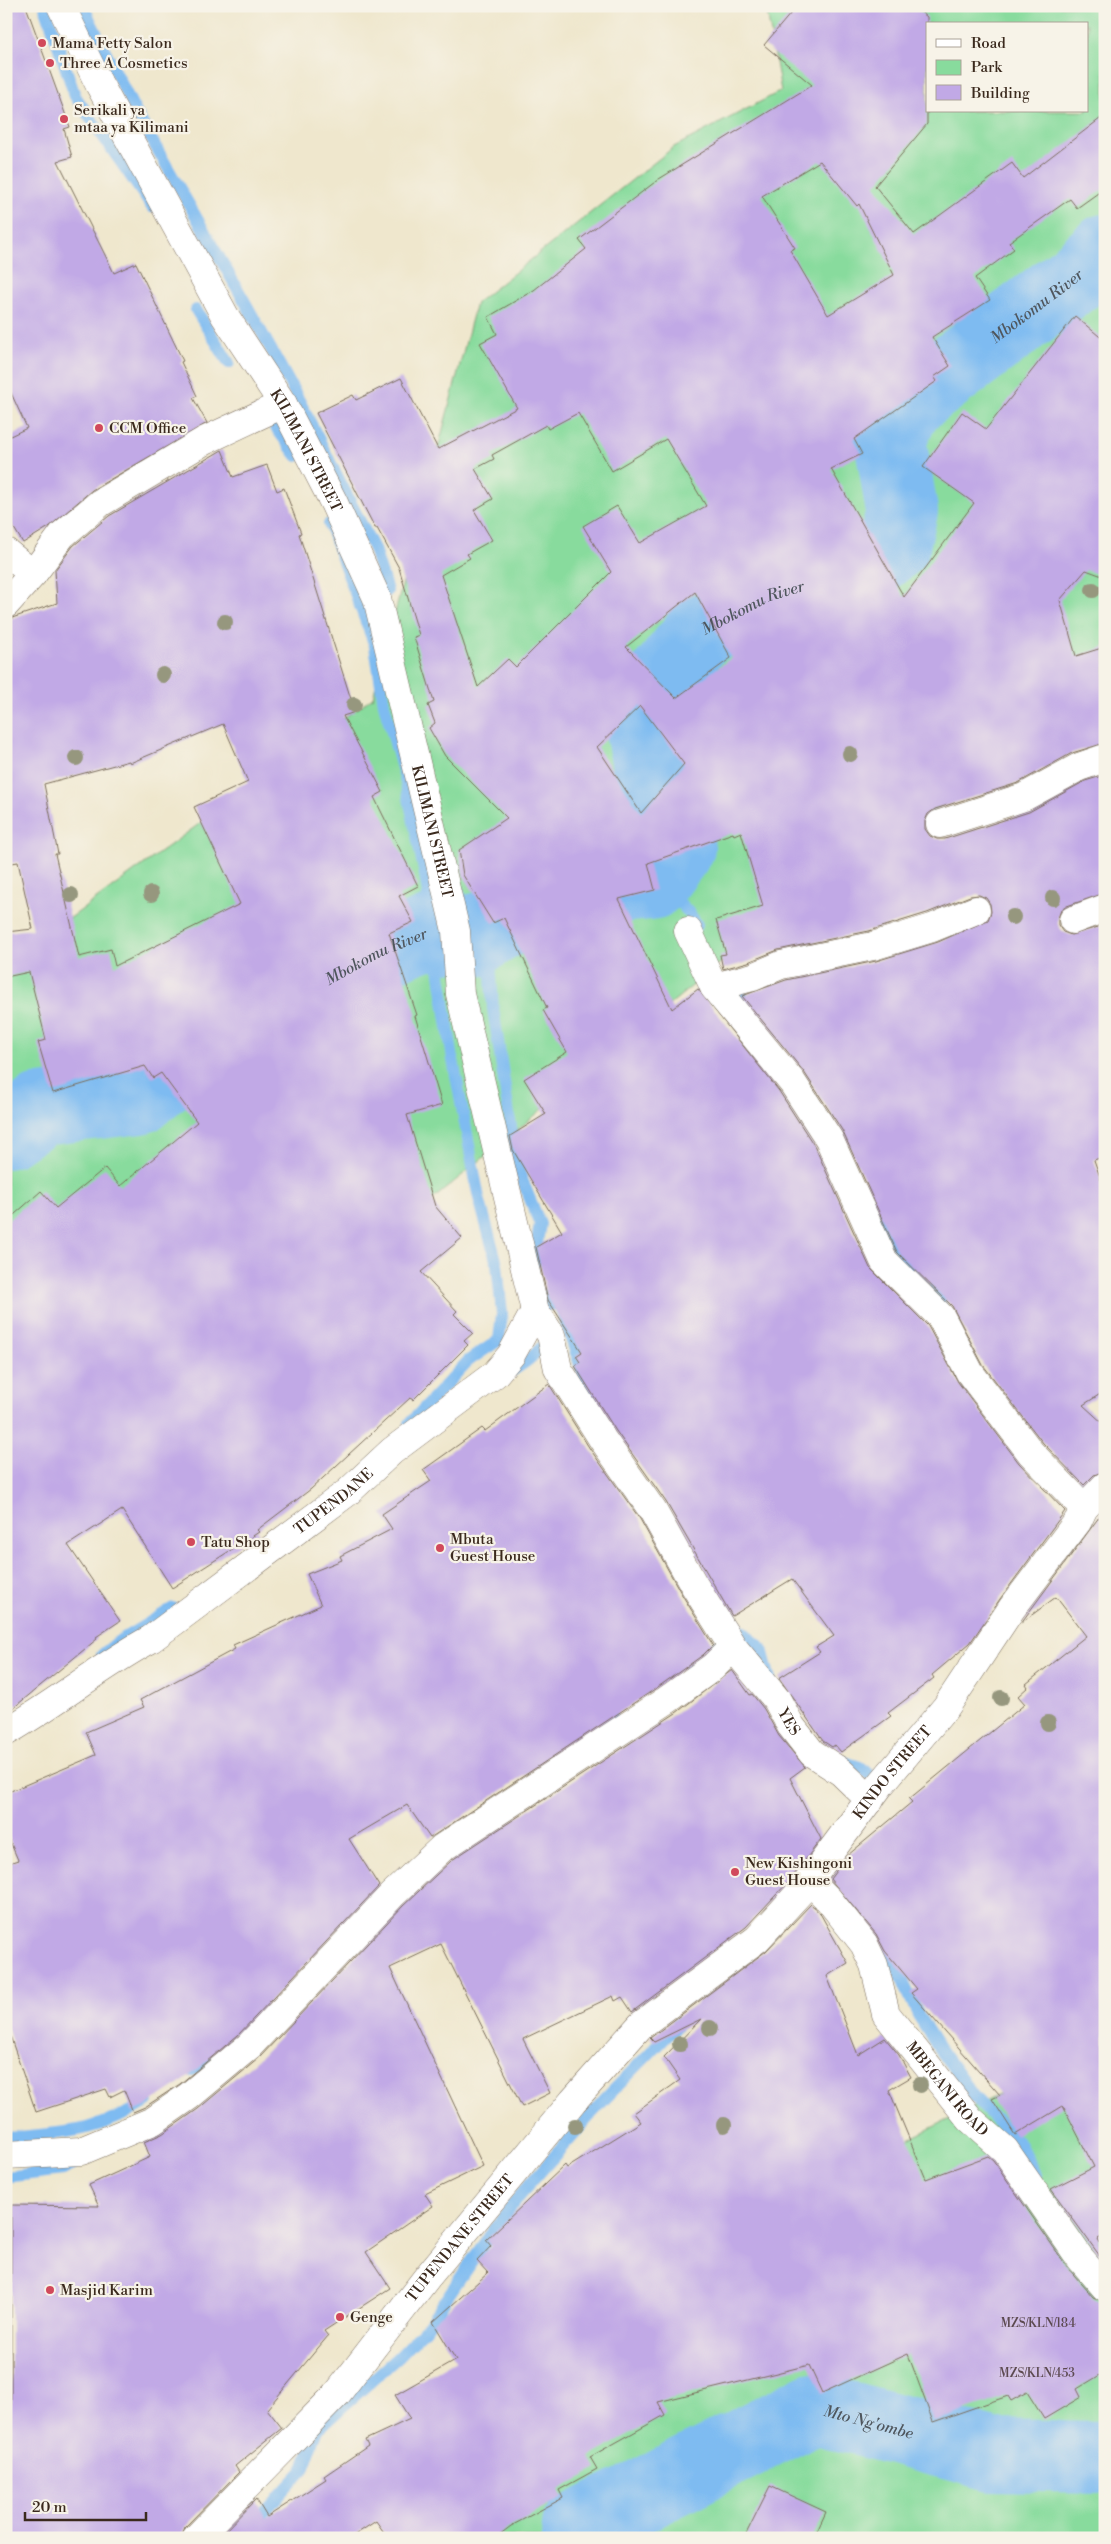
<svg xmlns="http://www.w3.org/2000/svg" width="1111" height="2544" font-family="'Libre Bodoni',serif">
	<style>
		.green { fill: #88db9d; stroke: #62825e; fill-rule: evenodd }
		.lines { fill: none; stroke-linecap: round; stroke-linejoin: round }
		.stream { stroke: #7ebbf1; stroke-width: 12 }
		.river { stroke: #7ebbf1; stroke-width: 72 }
		.building { fill: #c1a9e6; fill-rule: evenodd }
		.minor-casing { stroke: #7a6c5b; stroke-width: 29 }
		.minor { stroke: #fff; stroke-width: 28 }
		.tree { fill: #96977e }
		.poi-dot { fill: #d1495b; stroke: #f7f3e8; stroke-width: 2 }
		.labels { text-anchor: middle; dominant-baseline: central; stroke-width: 4.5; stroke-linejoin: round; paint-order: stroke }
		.number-label { font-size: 12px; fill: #5c4a50 }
		.poi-label { font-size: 15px; fill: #3b2a1e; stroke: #f7f3e8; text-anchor: start }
		.street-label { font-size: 15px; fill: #3b2a1e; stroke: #f7f3e8 }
		.water-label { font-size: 16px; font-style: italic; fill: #4f565d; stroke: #f7f3e8 }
	</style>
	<rect width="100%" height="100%" fill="#f7f3e8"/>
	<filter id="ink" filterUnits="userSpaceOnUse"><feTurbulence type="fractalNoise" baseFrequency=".02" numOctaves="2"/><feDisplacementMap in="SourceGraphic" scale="10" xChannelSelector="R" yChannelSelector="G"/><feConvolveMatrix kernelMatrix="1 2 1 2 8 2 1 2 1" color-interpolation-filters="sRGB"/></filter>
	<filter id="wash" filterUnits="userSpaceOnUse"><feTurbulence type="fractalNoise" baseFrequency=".0096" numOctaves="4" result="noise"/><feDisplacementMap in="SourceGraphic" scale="20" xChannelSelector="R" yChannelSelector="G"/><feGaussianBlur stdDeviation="1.12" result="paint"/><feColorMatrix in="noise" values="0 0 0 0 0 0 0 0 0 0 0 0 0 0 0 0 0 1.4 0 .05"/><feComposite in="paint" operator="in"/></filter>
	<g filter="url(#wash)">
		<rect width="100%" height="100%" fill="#efe7cd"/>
		<path class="green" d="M766,6H1105V701L798,899L359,1260L6,1509V965L373,697L476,303L674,147L781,91ZM927,24H1087V111H927Z
			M1105,2043V2538H426L649,2266Z"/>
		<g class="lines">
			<path class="stream" d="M45,6L75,96L152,207
				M83,6L134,109L245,302L301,404L374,549L387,591
				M196,310L229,363
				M276,428L297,456
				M329,524L375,646L384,704L405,779L425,875L453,1060L479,1198L497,1264L502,1314L499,1340L468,1361L410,1423
				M651,884C670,894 686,905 697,925
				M457,889L466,909L475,941
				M488,926L493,1008L517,1167L540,1224L533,1267
				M729,984L738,988L753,1018
				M868,1197L908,1265L934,1282L942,1310
				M540,1294L544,1305L559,1304L595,1408
				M503,1376C523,1365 537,1356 549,1336
				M1066,1485C1082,1491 1088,1481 1098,1469
				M722,1608L740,1629L762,1649L771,1683
				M102,1655L119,1641L173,1608
				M689,1665L724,1641
				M571,1749L612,1717
				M841,1761L860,1767L884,1785
				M888,1948L918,2015L939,2048L974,2097L1020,2145L1035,2174
				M192,2071L235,2041
				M6,2138C63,2133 97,2133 147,2102
				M6,2177L63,2170L86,2156
				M253,2524L303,2470L318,2429L399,2356L426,2328L482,2246L519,2196L604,2100L679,2023"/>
			<g class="river">
				<path id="s1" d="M6,1133L40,1110L140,1098L216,1035L303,994L379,952L434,930L446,937L488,926L475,941L550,894L651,884L679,847L653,789L640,726L660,682L700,632L769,596L824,580L871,563L894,545L902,511L890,439L907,404L1076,277L1105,250"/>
				<path id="s2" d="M577,2538L578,2528L814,2408L992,2455L1105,2457"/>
			</g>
		</g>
		<g id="blocks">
			<path class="building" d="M6,6H26L70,127L64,129L72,157L58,161L114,273L136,263L183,361L181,362L197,396L193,398L207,423L92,490L49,527L23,543L6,515V438L27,428L6,382Z
				M797,6H914L927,17V124L875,186L914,234L1012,163L1023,178L1105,115V188L1077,208L1070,199L1009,242L1014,249L975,278L990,300L932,337L950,366L934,377L937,381L854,439L862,454L831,469L904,597L974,503L923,467L962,412L986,429L1075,316L1105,341V577L1086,570L1060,600L1076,656L1105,647V743L1072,753L1018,783L935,809L928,814L925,821V829L930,836L937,839H945L1029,812L1085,781L1105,775V893L1067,906L1061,910L1058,918V925L1063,932L1071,935L1105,925V1156L1094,1160L1105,1191V1391L1083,1405L1105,1425V1471L1094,1475L1084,1485L1043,1443L983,1365L952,1306L897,1252L842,1130L804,1072L742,996L786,980L876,961L938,942L988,920L991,912L990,904L986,898L979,895L970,896L927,913L869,931L778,950L748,962L723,969L720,955L726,954L716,920L763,906L741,832L734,835L733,833L648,863L655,890L619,899L672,1009L698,989L779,1091L815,1147L870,1268L928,1326L958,1382L1019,1463L1065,1511L1000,1599L970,1643L932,1675L934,1678L888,1713L891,1716L841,1752L835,1745L832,1747L823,1741L779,1678L820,1652L816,1647L834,1636L792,1579L732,1616L666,1502L616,1431L575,1366L580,1362L576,1356L582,1352L548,1300L536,1247L562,1232L513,1150L510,1136L546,1114L524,1079L567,1052L543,1010L547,1008L504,918L493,923L463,875L459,850L507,818L445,756L429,728L435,723L428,705L434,702L414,637L419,635L399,568L377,528H375L316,413L353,395L356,400L401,378L438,449L517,408L480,343L497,334L488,317L534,290L586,249L579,240L659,179L812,85L764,45ZM820,161L857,206L859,204L894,275L828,315L790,250L795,248L762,196ZM578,413L612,471L666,439L706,506L640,543L617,506L583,526L611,572L516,667L508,659L478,687L441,575L470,558L467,554L492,540L474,510L493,499L475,469L494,459L492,455L546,425L548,429ZM695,592L731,658L676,698L626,647ZM640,706L684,764L641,813L597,747Z
				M222,450L233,477L267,465L277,491L284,488L301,533L299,534L355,712L343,716L383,792L374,797L418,886L399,896L413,922L389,933L417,1015L415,1016L442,1105L407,1115L435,1206L462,1238L421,1272L457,1311L454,1314L473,1333L464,1341L468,1345L413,1400L410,1398L311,1489L257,1530L259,1532L172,1588L122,1510L68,1545L120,1621L96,1637L97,1639L6,1714V1222L41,1191L56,1208L105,1168L120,1186L197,1122L161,1073L153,1078L145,1066L53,1093L38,1042L46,1040L29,972L6,977V932L33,929L18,862L6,864V620L57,603L55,570L73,546L109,516ZM223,724L248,782L194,807L240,904L115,966L111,949L79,957L55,854H58L44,784L129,761L130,763Z
				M549,1384L590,1449L640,1519L681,1593L713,1645L703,1655L658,1687L430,1838L407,1805L349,1839L379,1886L238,2035L180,2084L145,2107L133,2112L124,2090L110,2097L106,2089L36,2112L6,2024V1864L18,1860L6,1832V1793L96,1755L86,1732L144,1707L140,1700L235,1649L233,1645L321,1605L307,1574L342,1560L340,1556L392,1529L382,1514L431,1481L423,1470L482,1428L485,1431Z
				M1105,1509V2235L1098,2239L1105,2252V2263L1051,2189L1094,2167L1063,2106L1015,2135L992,2099L1000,2095L911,1993L917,1989L885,1951L876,1934L830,1879L848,1855L912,1802L909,1799L1025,1704L1018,1696L1028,1687L1026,1684L1086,1636L1056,1597L1021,1623Z
				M732,1670L750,1695L752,1694L764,1709L779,1736L805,1767L790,1778L821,1839L790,1880L746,1927L632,2012L622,1997L615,2001L613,1996L523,2039L550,2093L522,2107L441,1944L390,1968L483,2166L425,2194L433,2206L366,2252L390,2288L324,2331L328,2336L267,2409L282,2428L235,2466L239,2472L185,2527L181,2538H6L8,2405H11V2205L99,2206L89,2185L150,2157L144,2142L162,2134L198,2109L259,2058L403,1906L452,1860L676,1713Z
				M811,1904L821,1915L848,1963L827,1976L858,2055L885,2038L899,2055L911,2077L889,2090L926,2179L988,2156L993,2160L1068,2268L1093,2297L1105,2302V2372L1077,2389L1081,2397L1044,2419L1027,2392L1011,2401L1008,2396L933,2422L908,2354L822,2393L809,2365L658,2402L665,2415L590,2457L597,2469L559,2490L563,2498L511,2526L495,2538H388L376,2521L350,2538H218L256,2499L267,2517L326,2479L324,2476L368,2446L365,2440L410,2419L395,2395L456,2360L433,2322L488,2273L477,2261L491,2246L486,2240L565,2165L567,2168L641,2122L634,2113L680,2080L664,2057L701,2019L654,2042L650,2038L766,1951Z
				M770,2486L826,2512L814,2538H744Z"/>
		</g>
	</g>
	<g filter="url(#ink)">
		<use href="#blocks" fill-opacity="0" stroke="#7a6c5b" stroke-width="1"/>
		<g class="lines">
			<g class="minor-casing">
				<g id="minor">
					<path id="s3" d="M61,6L99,84L225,316L283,404L334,503L377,598L456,931L460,994L535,1311L551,1335L558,1369L603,1440L653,1511L694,1585L733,1647L777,1700L791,1726L812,1753L841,1772L870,1800"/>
					<path d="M6,552L33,574"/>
					<path d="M6,604L33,574L62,535L100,503L204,441L283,404"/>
					<path d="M940,824L1024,797L1079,767L1105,758"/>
					<path d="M1073,920L1105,908"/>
					<path d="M688,931L714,987L792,1082L829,1139L884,1261L941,1317L970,1373L1031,1453L1084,1508"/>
					<path d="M714,987L753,977L781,965L873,946L932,928L976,910"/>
					<path id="s4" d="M6,1732C56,1703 101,1666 151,1639L348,1492L392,1451L495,1374L511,1355L535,1311"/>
					<path id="s5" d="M809,1880L829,1900L864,1944L874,1965L886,2014L970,2119L1005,2150L1080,2258L1105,2287"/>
					<path d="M6,2155L81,2151L153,2121L189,2096L249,2046L392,1895L442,1848L667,1700L713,1667L733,1647"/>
					<path id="s6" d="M196,2538L337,2394L428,2276L573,2101L641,2025L757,1939L802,1890L881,1784L946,1707L1012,1608L1078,1521L1084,1508L1105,1486"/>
				</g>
			</g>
			<use href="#minor" class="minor"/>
		</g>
		<g class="tree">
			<circle cx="1093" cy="590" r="8"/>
			<circle cx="225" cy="622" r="8"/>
			<circle cx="163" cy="675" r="8"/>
			<circle cx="354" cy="705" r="8"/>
			<circle cx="850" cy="754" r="8"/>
			<circle cx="76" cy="758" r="8"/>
			<circle cx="151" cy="894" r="8"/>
			<circle cx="71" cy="895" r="8"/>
			<circle cx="1053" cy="898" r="8"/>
			<circle cx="1013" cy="917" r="8"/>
			<circle cx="1001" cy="1698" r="8"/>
			<circle cx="1048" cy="1723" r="8"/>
			<circle cx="710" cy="2028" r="8"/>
			<circle cx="680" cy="2044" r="8"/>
			<circle cx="920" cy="2085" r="8"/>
			<circle cx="724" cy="2125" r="8"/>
			<circle cx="575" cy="2126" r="8"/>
		</g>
	</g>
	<g class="poi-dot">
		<circle cx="42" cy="43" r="5"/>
		<circle cx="50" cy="63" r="5"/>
		<circle cx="64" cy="119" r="5"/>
		<circle cx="99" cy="428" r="5"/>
		<circle cx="191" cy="1542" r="5"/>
		<circle cx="440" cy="1548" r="5"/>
		<circle cx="735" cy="1872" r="5"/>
		<circle cx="50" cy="2290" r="5"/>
		<circle cx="340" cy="2317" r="5"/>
	</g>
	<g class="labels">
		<g class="number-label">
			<text x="1038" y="2323">MZS/KLN/184</text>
			<text x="1037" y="2373">MZS/KLN/453</text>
		</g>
		<g class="poi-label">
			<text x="52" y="43">Mama Fetty Salon</text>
			<text x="60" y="63">Three A Cosmetics</text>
			<text x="74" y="110">Serikali ya<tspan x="74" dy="17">mtaa ya Kilimani</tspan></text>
			<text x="109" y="428">CCM Office</text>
			<text x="450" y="1539">Mbuta<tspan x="450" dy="17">Guest House</tspan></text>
			<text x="201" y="1542">Tatu Shop</text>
			<text x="745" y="1863">New Kishingoni<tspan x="745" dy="17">Guest House</tspan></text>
			<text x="60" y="2290">Masjid Karim</text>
			<text x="350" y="2317">Genge</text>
		</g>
		<g class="street-label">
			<text stroke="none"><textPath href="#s3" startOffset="508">KILIMANI STREET</textPath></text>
			<text stroke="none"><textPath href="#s3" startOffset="912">KILIMANI STREET</textPath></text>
			<text stroke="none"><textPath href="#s4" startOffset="401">TUPENDANE</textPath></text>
			<text stroke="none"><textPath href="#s3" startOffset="1889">YES</textPath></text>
			<text stroke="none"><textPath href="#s6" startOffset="1039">KINDO STREET</textPath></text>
			<text stroke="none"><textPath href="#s5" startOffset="255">MBEGANI ROAD</textPath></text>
			<text stroke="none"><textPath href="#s6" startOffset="400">TUPENDANE STREET</textPath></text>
		</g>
		<g class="water-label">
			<text stroke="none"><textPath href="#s1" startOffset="1560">Mbokomu River</textPath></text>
			<text stroke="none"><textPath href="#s1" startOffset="1095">Mbokomu River</textPath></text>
			<text stroke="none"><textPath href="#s1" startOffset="419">Mbokomu River</textPath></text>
			<text stroke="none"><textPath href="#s2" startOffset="331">Mto Ng'ombe</textPath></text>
		</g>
	</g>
	<rect width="1111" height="2544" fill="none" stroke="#f7f3e8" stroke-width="25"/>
	<rect x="926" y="22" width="162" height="90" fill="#f7f3e8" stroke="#aca397"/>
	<rect x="936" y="39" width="25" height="8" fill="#ffffff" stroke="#aca397"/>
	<text x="971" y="48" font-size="15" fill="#3b2a1e">Road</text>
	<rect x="936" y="60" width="25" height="15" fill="#88db9d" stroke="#aca397"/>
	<text x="971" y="72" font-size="15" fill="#3b2a1e">Park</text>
	<rect x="936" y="85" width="25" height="15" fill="#c1a9e6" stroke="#aca397"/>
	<text x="971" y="98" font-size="15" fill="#3b2a1e">Building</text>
	<path d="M25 2512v8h121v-8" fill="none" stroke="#3b2a1e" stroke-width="2.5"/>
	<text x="32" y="2512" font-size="15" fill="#3b2a1e" stroke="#f7f3e8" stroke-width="4" paint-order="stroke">20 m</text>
</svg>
